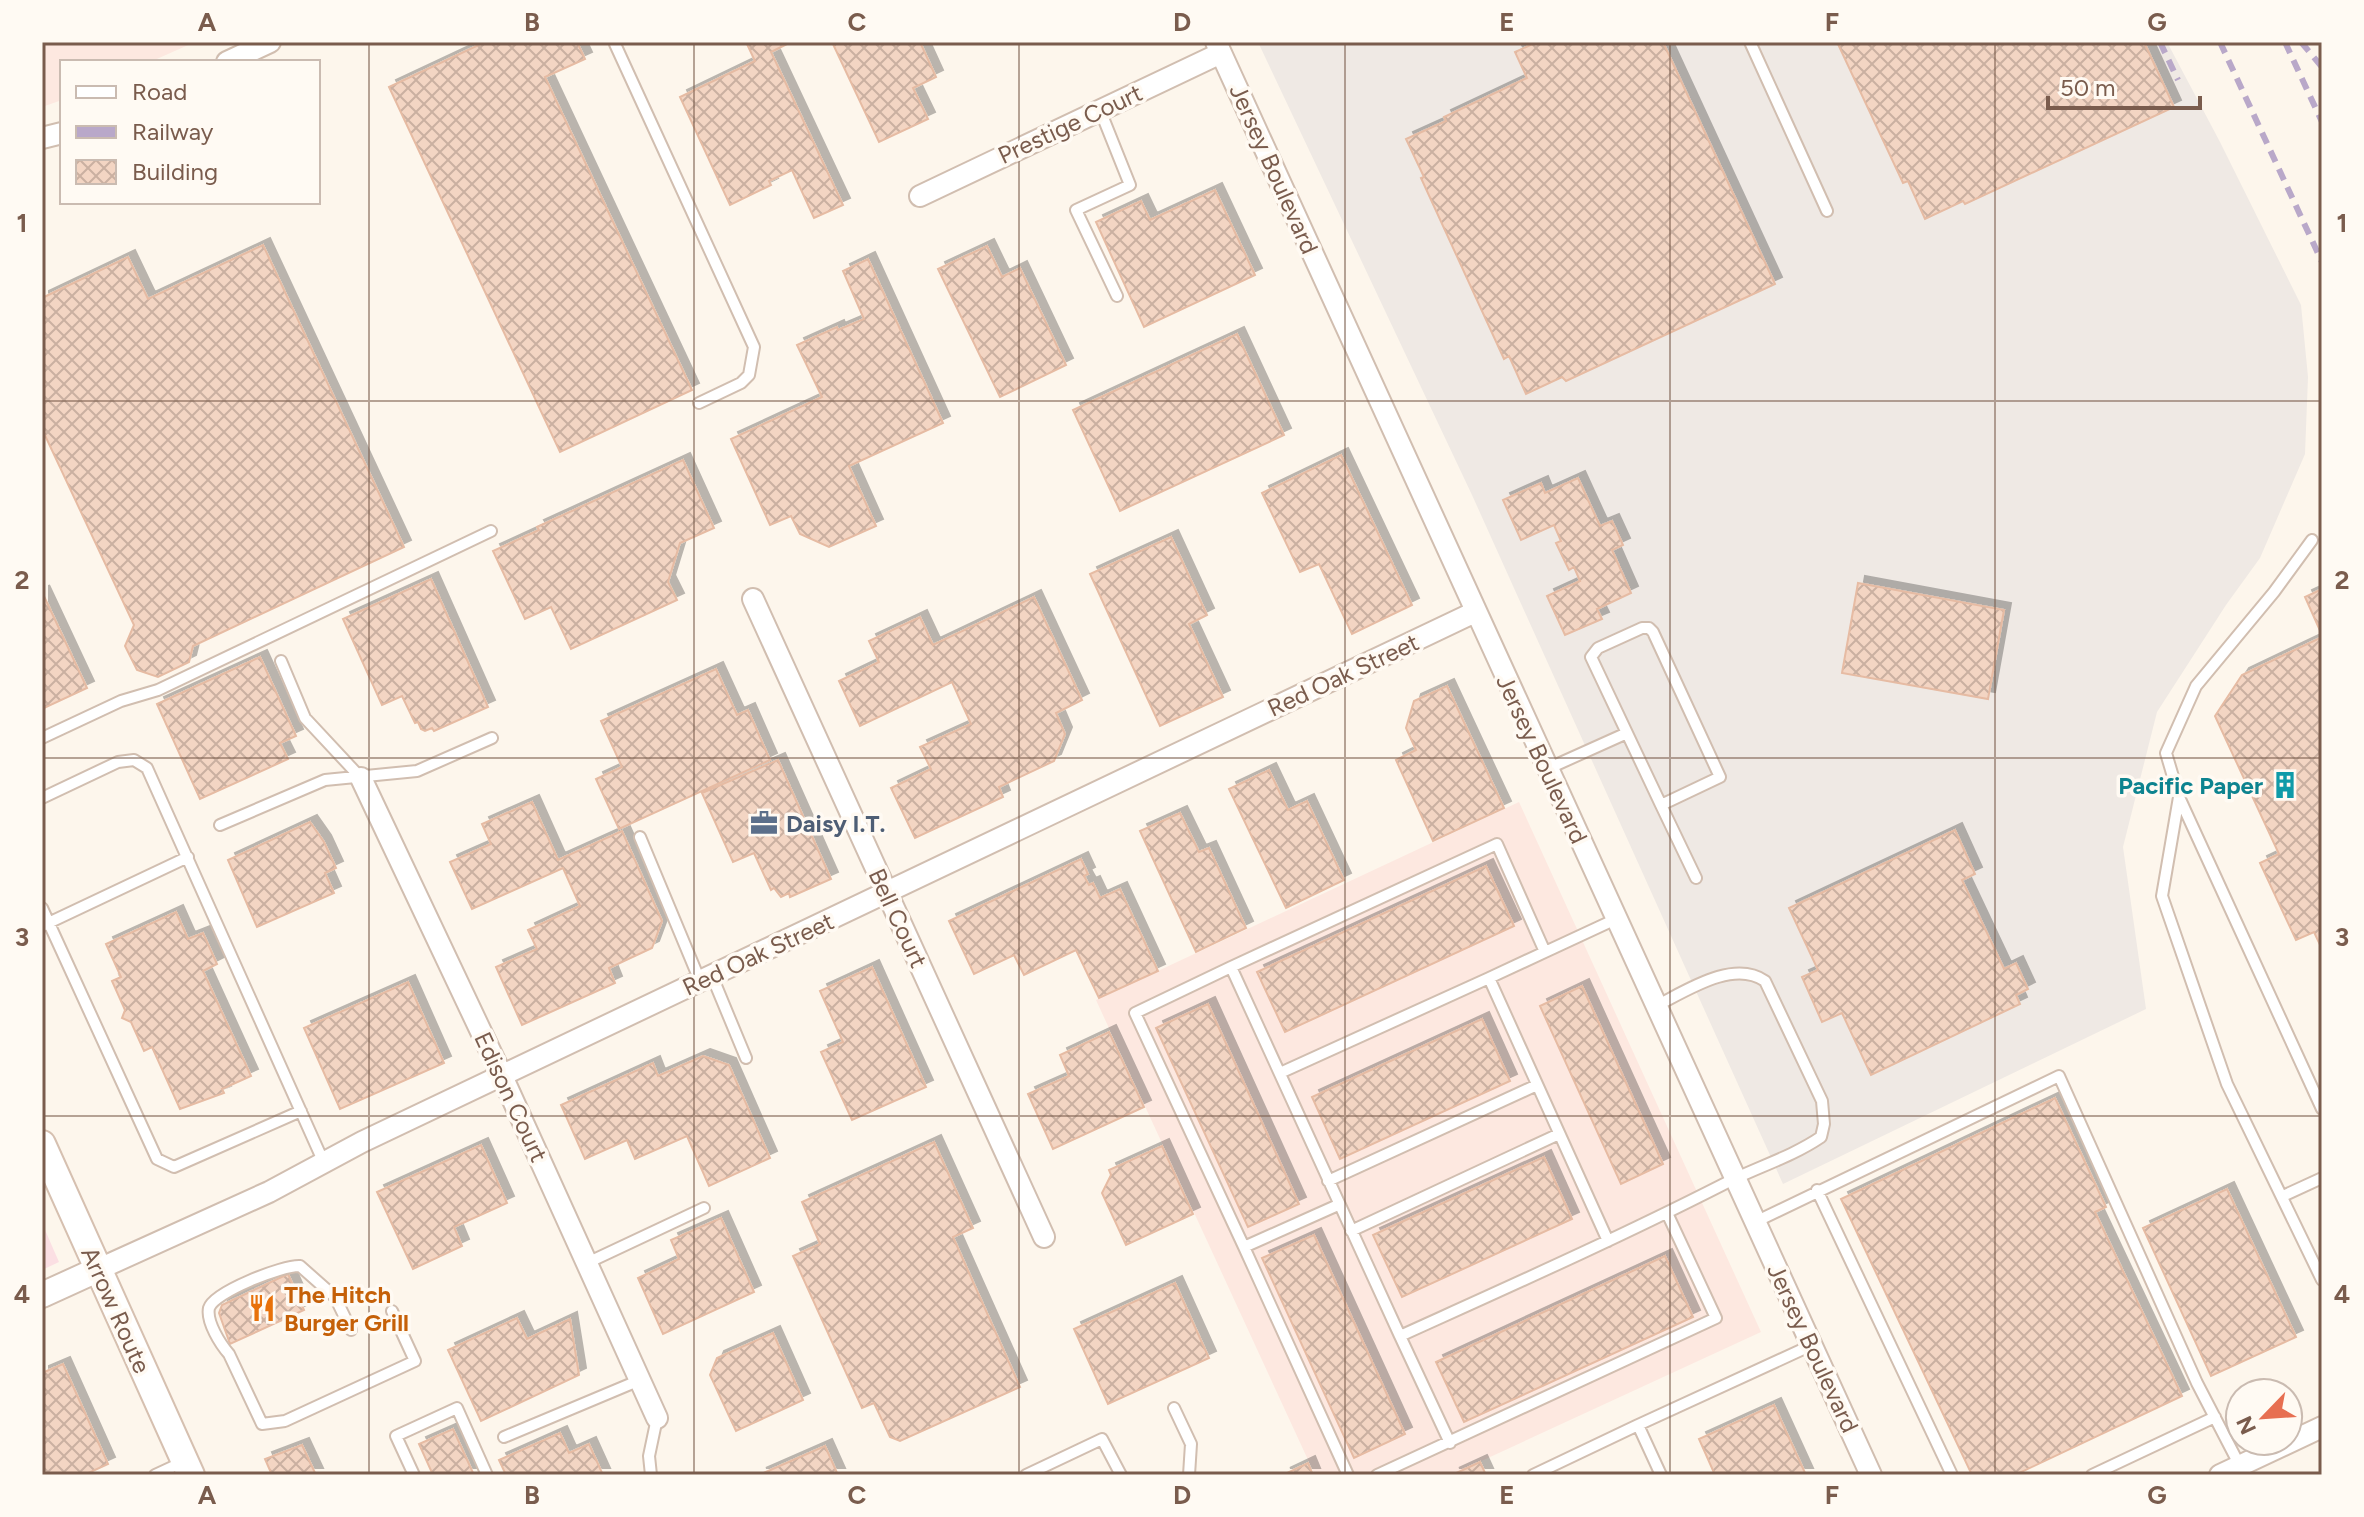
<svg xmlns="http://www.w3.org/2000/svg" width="2364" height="1517" font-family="Figtree,sans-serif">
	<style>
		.commercial { fill: #fde8e0 }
		.industrial { fill: #efe9e4 }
		.medical { fill: #fbdfe3 }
		.building { fill: url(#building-cross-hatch); stroke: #e6bba3; stroke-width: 2; filter: url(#shadow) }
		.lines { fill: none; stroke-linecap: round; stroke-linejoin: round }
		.service-casing { stroke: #d1beb0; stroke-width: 14 }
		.minor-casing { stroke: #d1beb0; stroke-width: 24 }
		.tertiary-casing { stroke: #d1beb0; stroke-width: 28 }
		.secondary-casing { stroke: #d6c0b0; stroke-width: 30 }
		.service { stroke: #fff; stroke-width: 10 }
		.minor { stroke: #fff; stroke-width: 20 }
		.tertiary { stroke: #fff; stroke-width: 24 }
		.secondary { stroke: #fff; stroke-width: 26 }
		.rail { stroke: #b9a8c9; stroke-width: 6; stroke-dasharray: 12 8; stroke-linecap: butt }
		.grid { fill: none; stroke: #7a5c4d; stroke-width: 2; stroke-opacity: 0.55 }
		.labels { text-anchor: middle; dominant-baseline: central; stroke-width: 7; stroke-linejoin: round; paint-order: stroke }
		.street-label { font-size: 24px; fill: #7a5c4d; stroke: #fffaf3 }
		.culture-label { font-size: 24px; font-weight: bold; fill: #0d838f; stroke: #fffaf3; text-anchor: end }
		.service-label { font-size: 24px; font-weight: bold; fill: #4e5e75; stroke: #fffaf3; text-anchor: start }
		.food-label { font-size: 24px; font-weight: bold; fill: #c56008; stroke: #fffaf3; text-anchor: start }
		.neatline { fill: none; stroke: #7a5c4d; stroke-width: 3 }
		.grid-label { font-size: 26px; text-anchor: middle; font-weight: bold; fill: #7a5c4d }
	</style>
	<defs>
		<pattern id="building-cross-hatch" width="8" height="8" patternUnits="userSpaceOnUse" patternTransform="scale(2)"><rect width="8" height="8" fill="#f3d5c3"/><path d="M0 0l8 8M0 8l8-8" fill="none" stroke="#cab0a1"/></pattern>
		<filter id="shadow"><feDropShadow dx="7" dy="-7" stdDeviation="0" flood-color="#0004"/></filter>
	</defs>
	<rect width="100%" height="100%" fill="#fdf6ec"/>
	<path class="commercial" d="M42,42H195L150,62H62V100L42,107Z
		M1519,802L1761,1332L1451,1475H1315L1096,1000Z"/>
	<path class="industrial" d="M1258,42H2167L2220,142L2301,305L2308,377L2305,454L2260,558L2226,605L2157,712L2123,847L2146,1009L1783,1184L1472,495Z"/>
	<path class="medical" d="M42,1223L59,1262L42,1270Z"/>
	<path class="building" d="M485,42H577L585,59L545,77L692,390L560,452L389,87Z
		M746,42H791L771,52L843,205L814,218L792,170L769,181L771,185L730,205L680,97L755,61Z
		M832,42H920L936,77L913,88L928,119L879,142Z
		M1537,42H1663L1775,284L1566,381L1562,377L1526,394L1509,356L1504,359L1421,178L1424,177L1406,139L1446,121L1444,117L1527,78L1515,52Z
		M1837,42H2144L2174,107L1965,204L1963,201L1925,219L1908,181L1903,183Z
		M1215,190L1255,275L1144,327L1096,222L1141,201L1150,220Z
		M263,245L404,547L193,646L189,662L158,677L137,670L125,646L134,625L42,429V298L128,257L148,299Z
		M987,246L1002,277L1020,268L1066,365L1000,397L938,269Z
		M868,259L943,423L849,466L876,526L829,547L800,534L791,516L770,525L731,439L822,397L797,345L837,327L838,330L864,319L843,271Z
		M1237,334L1284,435L1120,511L1073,410Z
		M1341,455L1412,605L1352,634L1319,564L1300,572L1262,493Z
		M683,460L714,528L680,543L668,582L677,600L571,649L551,607L525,619L493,551L539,530L537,527Z
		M1578,478L1600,526L1612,521L1623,545L1612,550L1631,593L1597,609L1602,619L1565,635L1547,596L1580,581L1574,567L1569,570L1556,543L1561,541L1554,525L1521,540L1503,500L1541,483L1545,493Z
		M1171,537L1207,615L1189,624L1223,697L1160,726L1090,574Z
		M431,579L488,707L434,731L432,728L425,731L421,729L418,722L415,723L402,696L382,705L343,619Z
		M1858,583L2004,610L1988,699L1842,673Z
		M2322,589V635L2305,597Z
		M42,592L87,688L42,709Z
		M1034,597L1082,700L1056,713L1065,734L1054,761L999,787L1003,797L915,838L891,788L931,769L920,747L971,724L952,682L860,726L839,681L879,662L869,641L920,617L933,645Z
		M2322,637V949L2314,932L2296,940L2260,863L2279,854L2215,716L2242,675Z
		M260,657L296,736L280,743L288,759L200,799L157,704Z
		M716,669L737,715L748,710L770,760L619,829L596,779L622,767L601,721Z
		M1447,686L1504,808L1433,841L1396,760L1416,750L1406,728L1414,701Z
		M778,760L831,879L790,897L789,893L781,897L774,888L771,890L754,853L733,862L702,793Z
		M1269,770L1288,810L1307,801L1344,880L1286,908L1229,789Z
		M532,802L558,860L622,831L662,921L652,948L609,968L615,983L522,1025L496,967L537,949L528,930L580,906L563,868L472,909L450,862L491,844L482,824Z
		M1180,813L1199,852L1209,848L1246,928L1196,952L1140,831Z
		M310,822L324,842L336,868L325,873L334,893L257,927L228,860Z
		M1955,830L1975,874L1962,880L2004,969L2016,963L2028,989L2016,995L2020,1004L1871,1075L1842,1013L1822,1022L1802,977L1818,970L1789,908Z
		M1081,859L1088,874L1084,876L1089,885L1093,883L1100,898L1120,889L1158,971L1099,998L1076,950L1024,975L1014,955L974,974L949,921Z
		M1486,866L1514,926L1285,1032L1257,972Z
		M176,912L188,939L203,933L217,964L203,971L251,1076L222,1089L224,1093L180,1109L152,1047L144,1051L131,1022L122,1018L125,1010L112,981L121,977L106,944Z
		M872,967L926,1087L852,1120L821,1052L843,1042L820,991Z
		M408,982L444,1063L340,1109L304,1028Z
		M1582,986L1663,1164L1621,1184L1540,1006Z
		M1208,1004L1299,1204L1248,1227L1156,1028Z
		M1482,1019L1510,1081L1340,1159L1312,1097Z
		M1109,1032L1144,1107L1053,1149L1028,1094L1069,1076L1060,1055Z
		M703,1056L729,1065L770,1158L709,1186L687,1136L635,1159L627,1140L585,1159L561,1105L653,1063L658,1076Z
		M2055,1098L2106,1207L2095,1212L2182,1396L2015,1475H1972L1841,1199Z
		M934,1142L973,1228L953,1237L1020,1387L900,1441L890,1437L874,1403L862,1408L793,1256L820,1244L802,1202Z
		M481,1145L507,1203L454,1227L462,1246L413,1269L377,1192Z
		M1162,1146L1193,1214L1126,1245L1102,1193L1111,1175L1109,1170Z
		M1544,1157L1572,1219L1402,1297L1373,1235Z
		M2227,1189L2296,1337L2211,1376L2143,1228Z
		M721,1218L754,1292L663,1334L638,1278L679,1259L671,1240Z
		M1314,1235L1405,1434L1354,1458L1262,1258Z
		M1665,1256L1693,1317L1464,1422L1436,1362Z
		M288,1274L304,1310L230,1344L219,1313L222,1305Z
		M1175,1283L1209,1358L1108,1404L1074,1329Z
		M517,1318L527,1339L570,1319L579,1375L481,1421L448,1350Z
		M773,1333L803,1400L736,1431L710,1375L717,1358Z
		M63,1364L108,1464L84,1475H42V1373Z
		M1774,1405L1806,1475H1715L1699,1439Z
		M453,1429L474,1475H433L419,1444Z
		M560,1433L569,1453L589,1444L603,1475H506L499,1460Z
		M302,1445L316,1475H272L265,1459Z
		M825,1446L838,1475H759Z
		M1480,1462L1486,1475H1452Z
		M1308,1463L1313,1475H1283Z"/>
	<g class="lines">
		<g class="service-casing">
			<path id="service" d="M1750,42L1827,211
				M615,44L754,347L749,375L741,383L699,403
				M1100,110L1130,185L1076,210L1117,296
				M1642,628H1649L1653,632L1720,777L1661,805L1591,657L1598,648Z
				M281,661L305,718L361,778
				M42,738L121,701L158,690L491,531
				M1547,769L1627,733
				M2179,797L2166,753L2196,686L2274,592L2312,540
				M42,798L118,762L134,760L147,768L324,1163
				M1661,805L1696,878
				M220,825L325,780L417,771L492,738
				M640,837L700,981
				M42,908L157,1159L174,1167L301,1111
				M1616,919L1545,952L1497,844L1231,967L1400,1336C1508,1287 1616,1239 1722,1185C1754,1168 1790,1158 1821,1137L1824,1124L1822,1101L1765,981C1733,959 1686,991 1656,1006
				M42,926L188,857
				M1545,952L1489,978L1608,1241
				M1231,967L1135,1013L1244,1247
				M712,976L746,1058
				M1280,1073L1489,978
				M2322,1109L2179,797L2162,896L2227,1084L2322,1280
				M1328,1181L1537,1085
				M1817,1190L1952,1475
				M2283,1196L2322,1178
				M1338,1205L1244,1247L1348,1475
				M1755,1222L2059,1076L2197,1383L2240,1466
				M1351,1231L1559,1134
				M587,1263L704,1208
				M351,1330L335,1297L300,1266C283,1265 214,1292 209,1308C206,1322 221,1345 229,1354L262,1424L285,1421L415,1361L392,1311
				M1400,1336L1450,1443
				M1174,1408L1191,1444L1189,1475
				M504,1437L640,1380
				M155,1475L183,1462
				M414,1475L396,1436L457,1408L487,1475
				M651,1475L649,1456L657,1418
				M1026,1475L1102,1439L1121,1475
				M1377,1475L1716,1318L1667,1213
				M1533,1475L1638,1425
				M1661,1475L1638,1425L1812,1345
				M2092,1475L2215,1417"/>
		</g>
		<g class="minor-casing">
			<path id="minor" d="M1216,42L1871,1475
				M227,62L270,42
				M42,138L62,133
				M920,196L1221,53
				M753,599L1044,1237
				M361,778L502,1076L657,1418
				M99,1269L269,1192L362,1142L1475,612
				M2220,1475L2322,1427"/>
		</g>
		<g class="tertiary-casing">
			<path id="tertiary" d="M42,1295L99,1269"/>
		</g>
		<g class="secondary-casing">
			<path id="secondary" d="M42,1144L191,1475"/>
		</g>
		<use href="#service" class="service"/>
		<use href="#minor" class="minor"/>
		<use href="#tertiary" class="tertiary"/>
		<use href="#secondary" class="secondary"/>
		<path class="rail" d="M2160,42L2178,80
			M2220,42L2322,262
			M2285,42L2322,122
			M2301,42L2322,67"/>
	</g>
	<path class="grid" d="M369,42V1475M694,42V1475M1019,42V1475M1345,42V1475M1670,42V1475M1995,42V1475M42,401H2322M42,758H2322M42,1116H2322"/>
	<defs>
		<g id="building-bare" transform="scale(2.16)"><path d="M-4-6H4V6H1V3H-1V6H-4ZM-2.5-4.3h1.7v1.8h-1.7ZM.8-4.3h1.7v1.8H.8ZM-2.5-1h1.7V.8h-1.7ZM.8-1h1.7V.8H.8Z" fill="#0f9aa8" stroke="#fffaf3" stroke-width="2.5" paint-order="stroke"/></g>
		<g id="office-bare" transform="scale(2.16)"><path d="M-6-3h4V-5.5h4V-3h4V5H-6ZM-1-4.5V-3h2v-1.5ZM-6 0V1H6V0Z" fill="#5c6f8a" stroke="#fffaf3" stroke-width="2.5" paint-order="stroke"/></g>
		<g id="restaurant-bare" transform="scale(2.16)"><path d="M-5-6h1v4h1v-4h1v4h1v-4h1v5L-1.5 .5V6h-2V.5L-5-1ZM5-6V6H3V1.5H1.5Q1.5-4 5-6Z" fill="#e8710a" stroke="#fffaf3" stroke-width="2.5" paint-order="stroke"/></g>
	</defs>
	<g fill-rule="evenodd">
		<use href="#building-bare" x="2285" y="785"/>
		<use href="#office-bare" x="764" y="823"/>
		<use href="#restaurant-bare" x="262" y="1308"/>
	</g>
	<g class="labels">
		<g class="street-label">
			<text transform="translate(1070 124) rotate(-25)">Prestige Court</text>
			<text transform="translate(1274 169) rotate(66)">Jersey Boulevard</text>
			<text transform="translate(1343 675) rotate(-25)">Red Oak Street</text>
			<text transform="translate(1542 759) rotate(65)">Jersey Boulevard</text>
			<text transform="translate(898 918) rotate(65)">Bell Court</text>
			<text transform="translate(758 954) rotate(-25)">Red Oak Street</text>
			<text transform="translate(511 1097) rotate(65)">Edison Court</text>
			<text transform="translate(116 1310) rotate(66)">Arrow Route</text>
			<text transform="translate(1813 1348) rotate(65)">Jersey Boulevard</text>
		</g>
		<g class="culture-label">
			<text x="2263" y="785">Pacific Paper</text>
		</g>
		<g class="service-label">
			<text x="786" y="823">Daisy I.T.</text>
		</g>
		<g class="food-label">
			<text x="284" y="1294">The Hitch<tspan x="284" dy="28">Burger Grill</tspan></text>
		</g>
	</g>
	<rect width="2364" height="1517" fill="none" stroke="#fffaf3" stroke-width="88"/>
	<rect x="60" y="60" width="260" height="144" fill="#fffaf3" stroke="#cabbb1" stroke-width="2"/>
	<rect x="76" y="86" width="40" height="12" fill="#ffffff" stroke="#cabbb1" stroke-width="2"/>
	<text x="132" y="100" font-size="24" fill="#7a5c4d">Road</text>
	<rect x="76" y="126" width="40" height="12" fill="#b9a8c9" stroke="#cabbb1" stroke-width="2"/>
	<text x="132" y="140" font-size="24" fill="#7a5c4d">Railway</text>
	<rect x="76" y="160" width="40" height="24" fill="url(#building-cross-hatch)" stroke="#cabbb1" stroke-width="2"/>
	<text x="132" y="180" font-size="24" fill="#7a5c4d">Building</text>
	<g transform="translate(2264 1417) rotate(245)"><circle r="38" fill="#fffaf3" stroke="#cabbb1" stroke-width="2"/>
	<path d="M0-6L14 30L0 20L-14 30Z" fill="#e76f51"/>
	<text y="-12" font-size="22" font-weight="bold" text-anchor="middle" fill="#7a5c4d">N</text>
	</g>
	<path d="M2048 96v12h152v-12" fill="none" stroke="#7a5c4d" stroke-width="4"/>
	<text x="2060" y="96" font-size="24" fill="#7a5c4d" stroke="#fffaf3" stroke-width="6" paint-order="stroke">50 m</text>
	<rect x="44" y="44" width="2276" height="1429" class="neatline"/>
	<g class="grid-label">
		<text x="207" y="31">A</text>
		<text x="532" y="31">B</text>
		<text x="857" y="31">C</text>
		<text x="1182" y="31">D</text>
		<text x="1507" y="31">E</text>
		<text x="1832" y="31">F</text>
		<text x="2157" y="31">G</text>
		<text x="22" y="232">1</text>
		<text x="2342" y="232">1</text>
		<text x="22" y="589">2</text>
		<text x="2342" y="589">2</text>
		<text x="22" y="946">3</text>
		<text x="2342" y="946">3</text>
		<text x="22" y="1303">4</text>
		<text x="2342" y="1303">4</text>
		<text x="207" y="1504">A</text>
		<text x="532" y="1504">B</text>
		<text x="857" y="1504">C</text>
		<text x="1182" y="1504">D</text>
		<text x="1507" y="1504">E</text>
		<text x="1832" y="1504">F</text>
		<text x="2157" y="1504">G</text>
	</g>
</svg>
